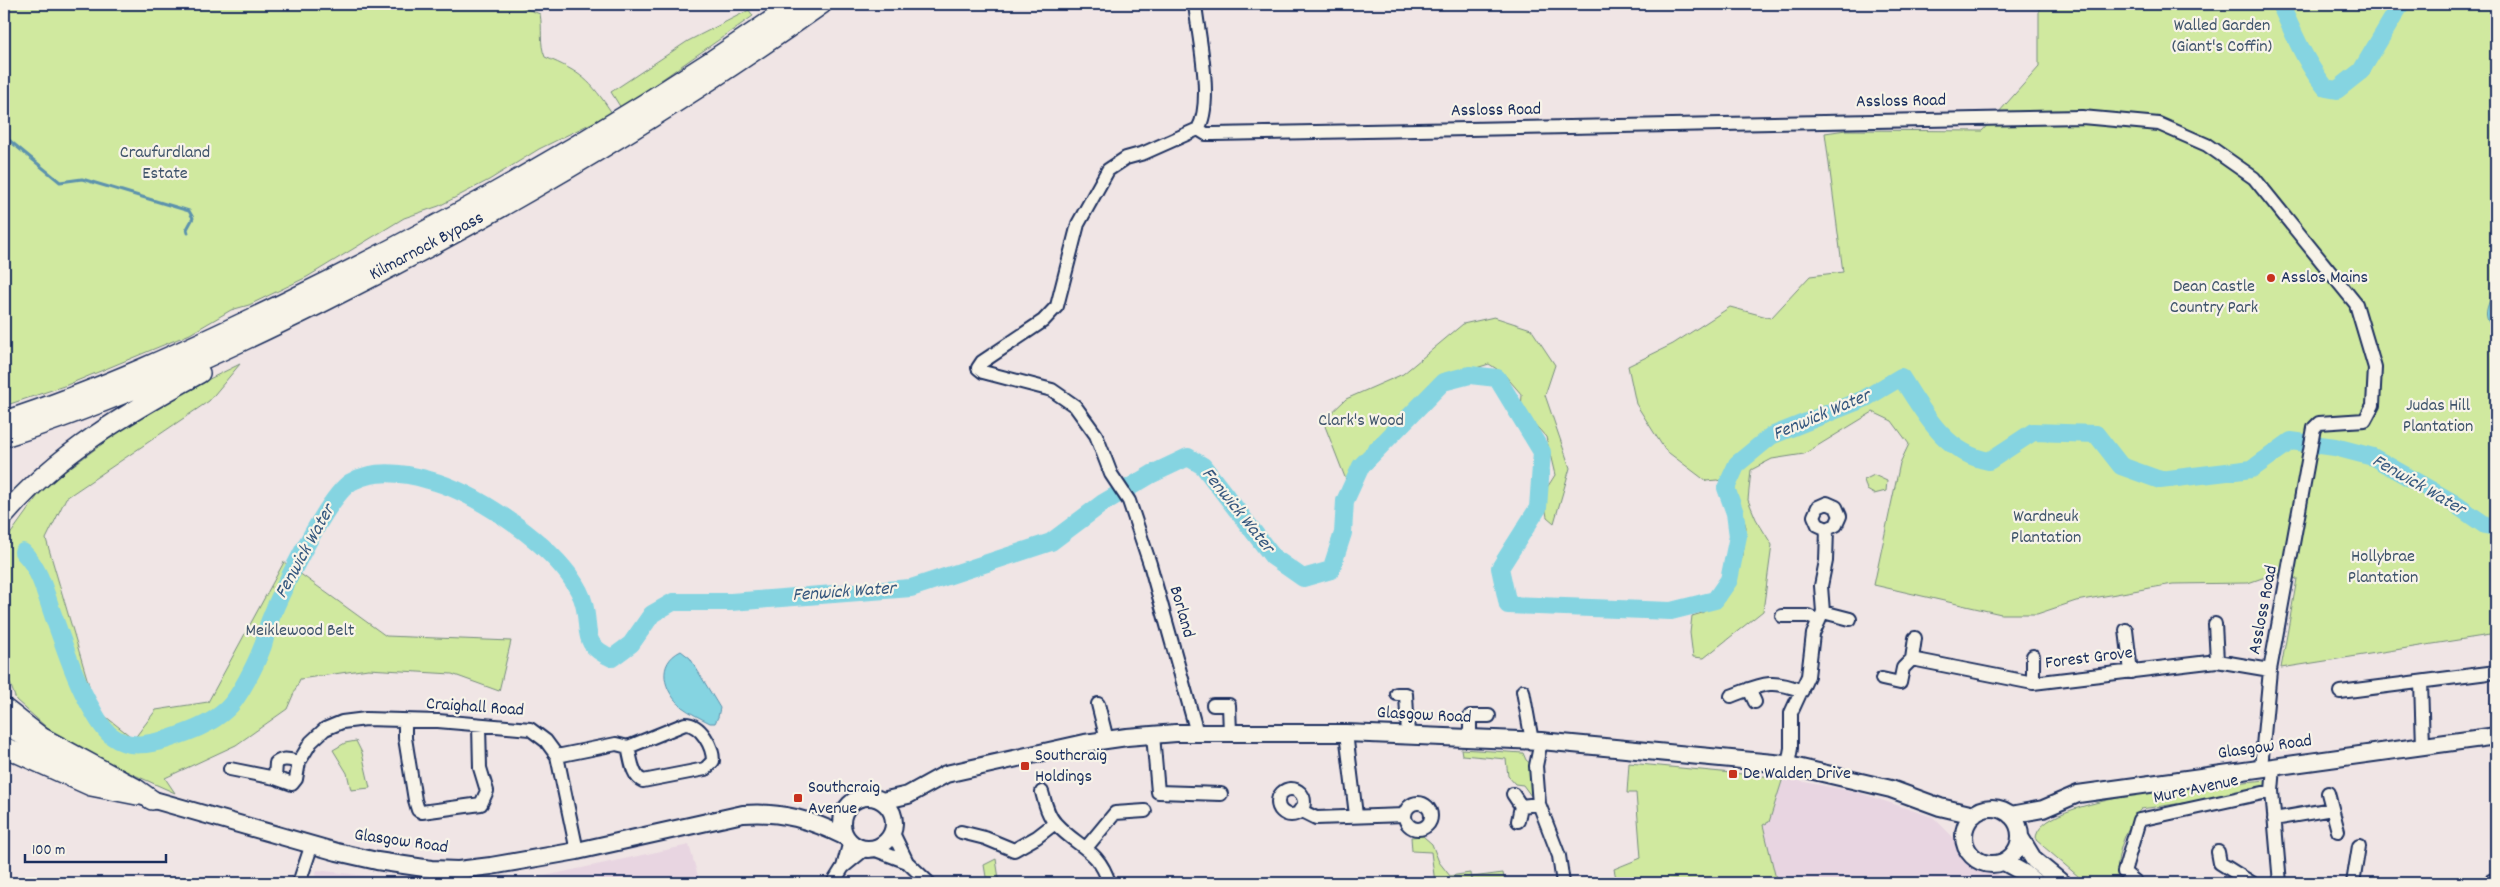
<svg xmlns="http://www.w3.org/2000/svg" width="2500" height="887" font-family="Dekko,sans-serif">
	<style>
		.built { fill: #e8d5e1 }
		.green { fill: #d0e99f; stroke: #768c7e }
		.water { fill: #85d4e1; stroke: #5b92ad }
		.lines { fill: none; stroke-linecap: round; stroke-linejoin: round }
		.stream { stroke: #5b92ad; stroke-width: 3 }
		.river { stroke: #85d4e1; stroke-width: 18 }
		.minor-casing { stroke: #1b2f5e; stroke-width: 16 }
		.major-casing { stroke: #1b2f5e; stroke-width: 20 }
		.highway-casing { stroke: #1b2f5e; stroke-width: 22 }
		.minor { stroke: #f7f3e8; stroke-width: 12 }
		.major { stroke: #f7f3e8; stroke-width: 16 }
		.highway { stroke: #f7f3e8; stroke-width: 19 }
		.poi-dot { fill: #c8321e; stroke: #f7f3e8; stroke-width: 2 }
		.labels { text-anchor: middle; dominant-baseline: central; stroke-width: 4.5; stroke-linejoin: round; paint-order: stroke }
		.park-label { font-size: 18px; fill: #3f546b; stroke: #f7f3e8 }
		.street-label { font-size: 18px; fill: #1b2f5e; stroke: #f7f3e8 }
		.poi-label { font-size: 18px; fill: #1b2f5e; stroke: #f7f3e8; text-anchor: start }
		.water-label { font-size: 19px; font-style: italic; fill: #36587f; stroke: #f7f3e8 }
	</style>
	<rect width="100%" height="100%" fill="#f0e5e5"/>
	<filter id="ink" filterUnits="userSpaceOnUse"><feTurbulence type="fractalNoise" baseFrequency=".02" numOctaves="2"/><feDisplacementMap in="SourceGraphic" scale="10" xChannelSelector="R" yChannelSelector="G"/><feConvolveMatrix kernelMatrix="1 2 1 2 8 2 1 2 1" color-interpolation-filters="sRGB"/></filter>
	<g filter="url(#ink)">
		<path class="built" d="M1783,778L1857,792L1933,817L1955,839L1970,864L1986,872L2008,877L2015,883H1776L1763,825L1769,822Z
			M689,845L700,883H512Z
			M317,870L425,883H313Z"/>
		<path class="green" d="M4,4H514L540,14C543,29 539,43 545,57C581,72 590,80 612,113L539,149L489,180L439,206L404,218L307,277L249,305L231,310L190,334L67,385L4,406Z
			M2039,4H2496V634L2281,668L2297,579L2274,574L2248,583L2173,584L2076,601L2037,614H2001L1874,585L1900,463L1909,444L1892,421L1873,412L1804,454L1772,459L1751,470L1748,500L1756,519L1772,545L1763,611L1704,658L1693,657L1690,633L1692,616L1702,613L1730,593L1743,555L1746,527L1734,486L1717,480L1706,481L1665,450L1636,404L1628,366L1673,344L1730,307L1771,318L1810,276L1843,272L1825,133L1846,130L1982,131L2039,67Z
			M749,10L753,16L621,108L611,92L688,41Z
			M1494,317L1531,329L1555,365L1545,395L1570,468L1554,523L1547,517L1543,494L1555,475L1546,437L1521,409L1522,395L1503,373L1489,364L1447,377L1419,395L1392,429L1360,456L1346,480L1323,421L1346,399L1403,374L1463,324Z
			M240,364L209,401L66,498L46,539L96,709L134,739L156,710L208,702L284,562L386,636L511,641L499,691L452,674L368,669L300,679L287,709L236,745L165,778L175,793L65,744L16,700L4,666V543L44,487L152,407Z
			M1874,475L1887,481L1886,491L1874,494L1867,490L1864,480Z
			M356,741L362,753L370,788L351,790L347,773L333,750L345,743Z
			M1461,749L1523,753L1526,760L1531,764V796L1523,785L1515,784L1508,776L1506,759L1462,755Z
			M1629,763L1783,778L1769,822L1763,825L1777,883H1617L1614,869L1641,858L1636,793H1627Z
			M2266,780L2268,787L2246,794L2141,809C2130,820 2116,853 2118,869C2119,875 2122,879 2125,883H2086L2036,840C2033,795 2230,784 2266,780Z
			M1423,836L1432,844L1439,862L1450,876L1470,873L1471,883H1435L1431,852L1412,851L1411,837Z
			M996,859L999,879L986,877L984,865Z
			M1503,873L1505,883H1473L1472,877Z"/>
		<path class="water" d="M2493,290L2496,292V332C2480,315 2488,309 2493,290Z
			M681,651L690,658L720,708L718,717L715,723H710C700,718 690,713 682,707C663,691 656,663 681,651Z"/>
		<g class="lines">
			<path class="stream" d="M4,136L60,182L82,179L189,211L193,218L187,229L188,233"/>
			<path class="river" d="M2280,4C2294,33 2305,63 2326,88L2337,90L2361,71L2401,4
				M23,552C40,569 45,592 53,615C65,647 75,681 93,711C98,720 105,732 113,737C129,749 151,744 168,739C189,732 210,725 227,709C239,698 256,664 262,648C266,639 266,629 270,620C281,592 327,497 351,482C374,469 405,473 429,480C475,492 540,537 569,575C574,582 582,595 584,604C591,632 580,644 612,658L631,644L652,614L673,602H731L911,588L1051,542L1103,503L1152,474L1188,457L1203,466L1273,557L1303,578L1331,570L1343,533L1345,501L1361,466L1443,382L1470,375L1497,378L1542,452L1538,508L1500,568L1508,605L1671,611L1715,600L1729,580L1738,536L1735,513L1726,488L1737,464L1771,436L1864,399L1901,377C1923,411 1945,454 1989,461L2033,432L2096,434L2121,466L2160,480L2252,469L2291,441L2335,447L2373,457L2452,502L2485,525L2496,527"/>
			<g class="minor-casing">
				<path id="minor" d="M1195,4C1198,35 1214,102 1198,129
					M1198,129L1206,134H1213L2082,117L2159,124L2207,145L2254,178L2356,304L2375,368L2373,405L2365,420L2319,423L2314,428L2270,670L2261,768
					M1823,612L1850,619
					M1782,616H1808L1819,621
					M2215,624L2217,661
					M2126,630L2131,672
					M1915,638L1912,659L2033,683L2217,661L2270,670
					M1882,679L1900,683L1903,668L1912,659
					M2421,682L2423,746
					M2033,683V656
					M1749,689L1755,702
					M1523,691L1532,741
					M2340,692L2496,672
					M1397,694H1406L1408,735
					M1731,696C1761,685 1770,678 1802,691
					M1098,704L1107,740
					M1213,705H1229L1230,733
					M405,721V738L415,800L418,810L422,812L481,804L487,791L480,768L479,725
					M1197,733L1150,564L1129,501L1111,474L1096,435L1075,406L1052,390L983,372L978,368L982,362L1043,321L1057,306L1078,224L1108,170L1126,158L1144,153L1198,129
					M1346,733L1356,815
					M1153,735L1158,792L1221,794
					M1470,738V716H1489
					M1541,741L1536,766L1539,804L1559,856L1563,883
					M557,756L616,744L628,747L685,724C701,724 713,747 713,761L705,769L643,781C632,777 631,758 628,747
					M299,762C290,760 284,757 276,763L275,778L292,784L296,779L299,762L311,742L325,729L342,722L366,719L438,721L530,729L546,741L557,756L577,851
					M1788,765L1791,748V713L1808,676L1813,634L1823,612L1821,586L1826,561L1827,529L1836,525L1840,516L1836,507L1827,503L1818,507L1814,516L1818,525L1827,529
					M2274,767L2272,791L2280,883
					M230,769L275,778
					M1278 802a13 13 0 1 1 26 0a13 13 0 1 1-26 0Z
					M1042,792C1045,803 1048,816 1056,824C1077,847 1099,849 1109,883
					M2328,793L2338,831
					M1513,794L1521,806
					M1405 816a13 13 0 1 1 26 0a13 13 0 1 1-26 0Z
					M1300,810L1316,818L1405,815
					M2274,819L2332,809
					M1518,821L1521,806L1539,804
					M961,832L985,838L1014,850L1037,837L1055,823
					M893,833L907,862L929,883
					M1086,848L1115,813L1145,811
					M873,849L907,862
					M2218,852L2220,863L2252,883
					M843,867L850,841
					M299,883L312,844
					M833,883L843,867L865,849
					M2137,883L2124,872L2139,820L2272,791
					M2353,883L2359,846
					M2491,883V881L2496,879"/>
			</g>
			<g class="major-casing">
				<path id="major" d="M4,725L68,765L115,785
					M140,796L337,852L377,861L431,869L458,870L491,866L577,851L743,814C782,811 811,820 846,837
					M842 823a26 26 0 1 1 52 0a26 26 0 1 1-52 0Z
					M882,801L908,795L946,774L1085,743L1127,737L1176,733H1346L1541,741L1784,764L1891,789L1940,807L1974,815
					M1964 836a28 28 0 1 1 56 0a28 28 0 1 1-56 0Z
					M2010,815L2043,809L2078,794L2496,736
					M2020,837L2034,860L2062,883
					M2004,862L2024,873L2036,883"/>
			</g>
			<g class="highway-casing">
				<path id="highway" d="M4,421C100,390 191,348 282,304C461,217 632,118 795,4
					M4,437C113,403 215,355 317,305C493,217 662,118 822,4
					M4,516C57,453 129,412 200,373
					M4,708L41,737L135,788L152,800
					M4,747L91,786L137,795"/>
			</g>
			<use href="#minor" class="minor"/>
			<use href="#major" class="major"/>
			<use href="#highway" class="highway"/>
		</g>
	</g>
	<g class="poi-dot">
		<circle cx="2271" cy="278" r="5"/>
		<rect x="1020" y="761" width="10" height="10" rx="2.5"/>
		<rect x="1728" y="769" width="10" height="10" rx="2.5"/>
		<rect x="793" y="793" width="10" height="10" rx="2.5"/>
	</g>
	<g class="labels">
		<g class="park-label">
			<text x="2222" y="26">Walled Garden<tspan x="2222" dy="21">(Giant's Coffin)</tspan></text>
			<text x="165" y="153">Craufurdland<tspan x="165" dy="21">Estate</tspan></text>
			<text x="2214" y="287">Dean Castle<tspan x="2214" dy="21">Country Park</tspan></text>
			<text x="2438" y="406">Judas Hill<tspan x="2438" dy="21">Plantation</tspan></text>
			<text x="1361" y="421">Clark's Wood</text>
			<text x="2046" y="517">Wardneuk<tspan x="2046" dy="21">Plantation</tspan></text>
			<text x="2383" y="557">Hollybrae<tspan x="2383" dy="21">Plantation</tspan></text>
			<text x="300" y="631">Meiklewood Belt</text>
		</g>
		<g class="street-label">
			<text transform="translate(1901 102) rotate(-1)">Assloss Road</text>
			<text transform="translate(1496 111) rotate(-1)">Assloss Road</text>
			<text transform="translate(427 247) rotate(-28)">Kilmarnock Bypass</text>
			<text transform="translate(2264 610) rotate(-79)">Assloss Road</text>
			<text transform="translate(1181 612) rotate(74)">Borland</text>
			<text transform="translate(2089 659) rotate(-7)">Forest Grove</text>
			<text transform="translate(475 708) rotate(4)">Craighall Road</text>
			<text transform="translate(1424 716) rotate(3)">Glasgow Road</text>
			<text transform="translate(2265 748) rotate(-8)">Glasgow Road</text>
			<text transform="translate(2196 790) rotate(-12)">Mure Avenue</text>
			<text transform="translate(401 842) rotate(8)">Glasgow Road</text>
		</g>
		<g class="poi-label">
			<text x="2281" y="278">Asslos Mains</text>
			<text x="1035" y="756">Southcraig<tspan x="1035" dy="21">Holdings</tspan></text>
			<text x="1743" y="774">De Walden Drive</text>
			<text x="808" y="788">Southcraig<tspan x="808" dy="21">Avenue</tspan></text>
		</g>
		<g class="water-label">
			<text transform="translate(1822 416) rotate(-23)">Fenwick Water</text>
			<text transform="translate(2418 486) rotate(30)">Fenwick Water</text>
			<text transform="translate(1237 511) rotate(51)">Fenwick Water</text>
			<text transform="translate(306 552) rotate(-61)">Fenwick Water</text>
			<text transform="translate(844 593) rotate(-4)">Fenwick Water</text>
		</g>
	</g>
	<rect width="2500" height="887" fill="none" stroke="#f7f3e8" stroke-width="20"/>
	<rect x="10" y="10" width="2480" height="867" fill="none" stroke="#1b2f5e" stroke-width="2" filter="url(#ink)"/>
	<path d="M25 854v8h141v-8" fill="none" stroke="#1b2f5e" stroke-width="2.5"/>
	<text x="32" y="854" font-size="15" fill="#1b2f5e" stroke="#f7f3e8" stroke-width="4" paint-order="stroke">100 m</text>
</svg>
